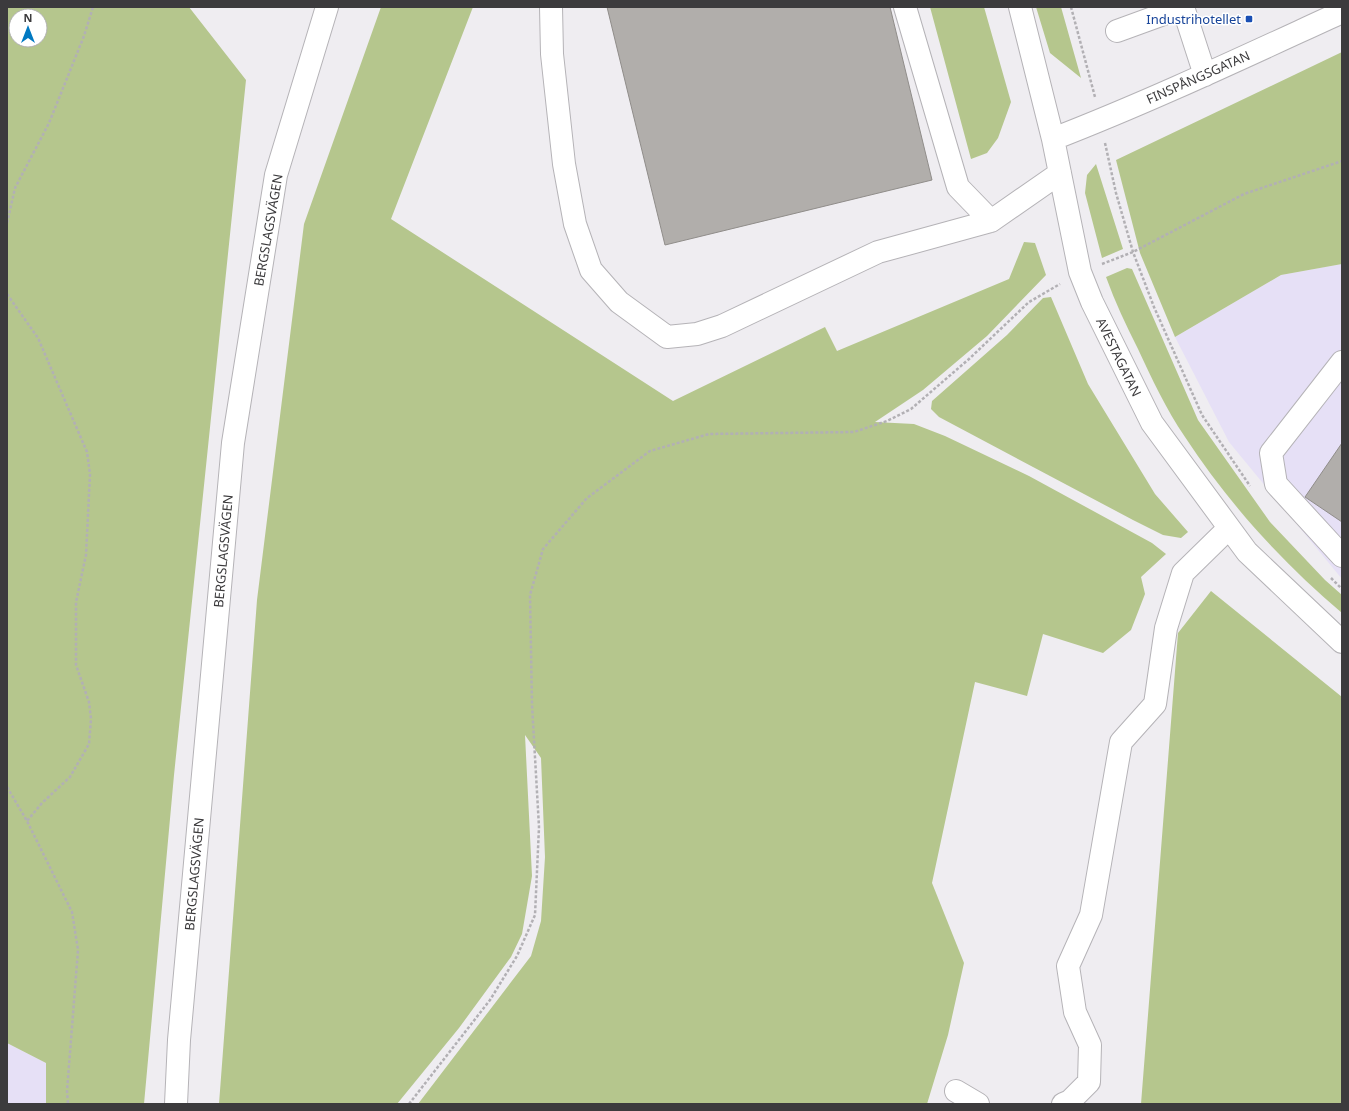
<svg xmlns="http://www.w3.org/2000/svg" width="1349" height="1111" font-family="'Noto Sans',sans-serif">
	<style>
		.industrial { fill: #e6e0f6 }
		.green { fill: #b5c68d; fill-rule: evenodd }
		.building { fill: #b1aeab; stroke: #908d8a }
		.lines { fill: none; stroke-linecap: round; stroke-linejoin: round }
		.minor-casing { stroke: #b5b3b7; stroke-width: 24 }
		.major-casing { stroke: #b5b3b7; stroke-width: 24 }
		.path { stroke: #b2b0b4; stroke-width: 2.5; stroke-dasharray: 3 2; stroke-linecap: butt }
		.minor { stroke: #fff; stroke-width: 22 }
		.major { stroke: #fff; stroke-width: 22 }
		.transit-dot { fill: #1a4fb4; stroke: #fff; stroke-width: 1.5 }
		.labels { text-anchor: middle; dominant-baseline: central; stroke-width: 3; stroke-linejoin: round; paint-order: stroke }
		.transit-label { font-size: 13px; fill: #164399; stroke: #fff; text-anchor: end }
		.street-label { font-size: 13px; fill: #3c3b3d; stroke: #fff }
	</style>
	<rect width="100%" height="100%" fill="#efedf1"/>
	<path class="industrial" d="M1342,264V579L1229,442L1175,337L1281,275Z
		M7,1043L46,1063V1104H7Z"/>
	<path class="green" d="M7,7H189L246,80L174,775L144,1104H46V1063L7,1043ZM16,16H40V40H16Z
		M381,7H473L391,219L673,401L825,327L837,351L1009,279L1024,242L1035,243L1046,275L987,336L923,390L875,422L914,424L945,436L1029,476L1152,543L1166,554L1141,577L1145,594L1131,630L1103,653L1043,634L1027,696L975,682L932,883L964,963L948,1035L927,1104H418L531,956L541,921L545,857L541,758L525,735L532,876L522,934L511,957L459,1028L397,1104H219L257,600L304,224Z
		M930,7H984L1011,102L998,138L987,153L971,159Z
		M1036,7H1061L1081,78L1050,53Z
		M1342,52V264L1281,275L1175,337L1140,253L1116,160Z
		M1096,164L1123,249L1102,258L1085,193L1087,175Z
		M1127,268L1132,269L1198,420L1270,522L1325,580L1342,595V613C1282,562 1228,503 1185,437C1166,409 1152,379 1138,349C1126,325 1115,302 1106,277Z
		M1051,297L1088,384L1155,494L1188,532L1181,538L1163,535L1133,520L939,417L931,409L932,401L1007,335L1043,298Z
		M1211,591L1342,697V1104H1141L1178,633Z"/>
	<path class="building" d="M607,7H890L932,180L665,245Z
		M1342,443V522L1305,497Z"/>
	<g class="lines">
		<g class="minor-casing">
			<path id="minor" d="M551,7L552,54L564,164L575,224L591,270L619,302L667,337L697,334L722,326L878,252L991,221L1060,173
				M905,7L958,187L991,221
				M1020,7L1053,139L1080,272L1092,302L1152,423L1247,552L1342,642
				M1183,7L1205,75
				M1117,31L1183,7
				M1053,139C1151,101 1246,56 1342,12
				M1342,362L1271,453L1276,484L1342,556
				M956,1091L978,1104
				M1063,1104L1070,1101L1089,1082L1090,1045L1075,1012L1068,966L1091,915L1121,742L1155,704L1166,628L1183,573L1229,528"/>
		</g>
		<g class="major-casing">
			<path id="major" d="M176,1104L179,1040L233,443L276,175L327,7"/>
		</g>
		<path class="path" d="M1071,7L1095,97
			M1105,143L1116,193L1133,252L1154,307L1202,415L1250,486
			M7,223L15,188L49,123L84,36L93,7
			M1102,264L1133,252L1244,194L1342,161
			M7,294L38,338L87,452L90,474L86,555L76,602V665L89,702L91,719L89,744L70,777L42,803L27,821
			M1331,578L1342,589
			M7,787L27,821L72,912L78,950L67,1091L68,1104
			M409,1104L490,1000L517,956L535,915L539,827L532,705L530,595L543,549L587,498L650,451L709,434L854,432L887,421L911,409L969,359L1029,302L1060,284"/>
		<use href="#minor" class="minor"/>
		<use href="#major" class="major"/>
	</g>
	<rect class="transit-dot" x="1245" y="15" width="8" height="8" rx="2"/>
	<g class="labels">
		<g class="transit-label">
			<text x="1241" y="19">Industrihotellet</text>
		</g>
		<g class="street-label">
			<text transform="translate(1198 77) rotate(-24)">FINSPÅNGSGATAN</text>
			<text transform="translate(268 230) rotate(-80)">BERGSLAGSVÄGEN</text>
			<text transform="translate(1119 357) rotate(64)">AVESTAGATAN</text>
			<text transform="translate(223 551) rotate(-85)">BERGSLAGSVÄGEN</text>
			<text transform="translate(194 874) rotate(-85)">BERGSLAGSVÄGEN</text>
		</g>
	</g>
	<rect width="1349" height="1111" fill="none" stroke="#3c3b3d" stroke-width="16"/>
	<g transform="translate(28 28)"><circle r="19" fill="#ffffff" stroke="#b1b1b1"/>
	<path d="M0-3L7 15L0 10L-7 15Z" fill="#0079c2"/>
	<text y="-6" font-size="11" font-weight="bold" text-anchor="middle" fill="#3c3b3d">N</text>
	</g>
</svg>
